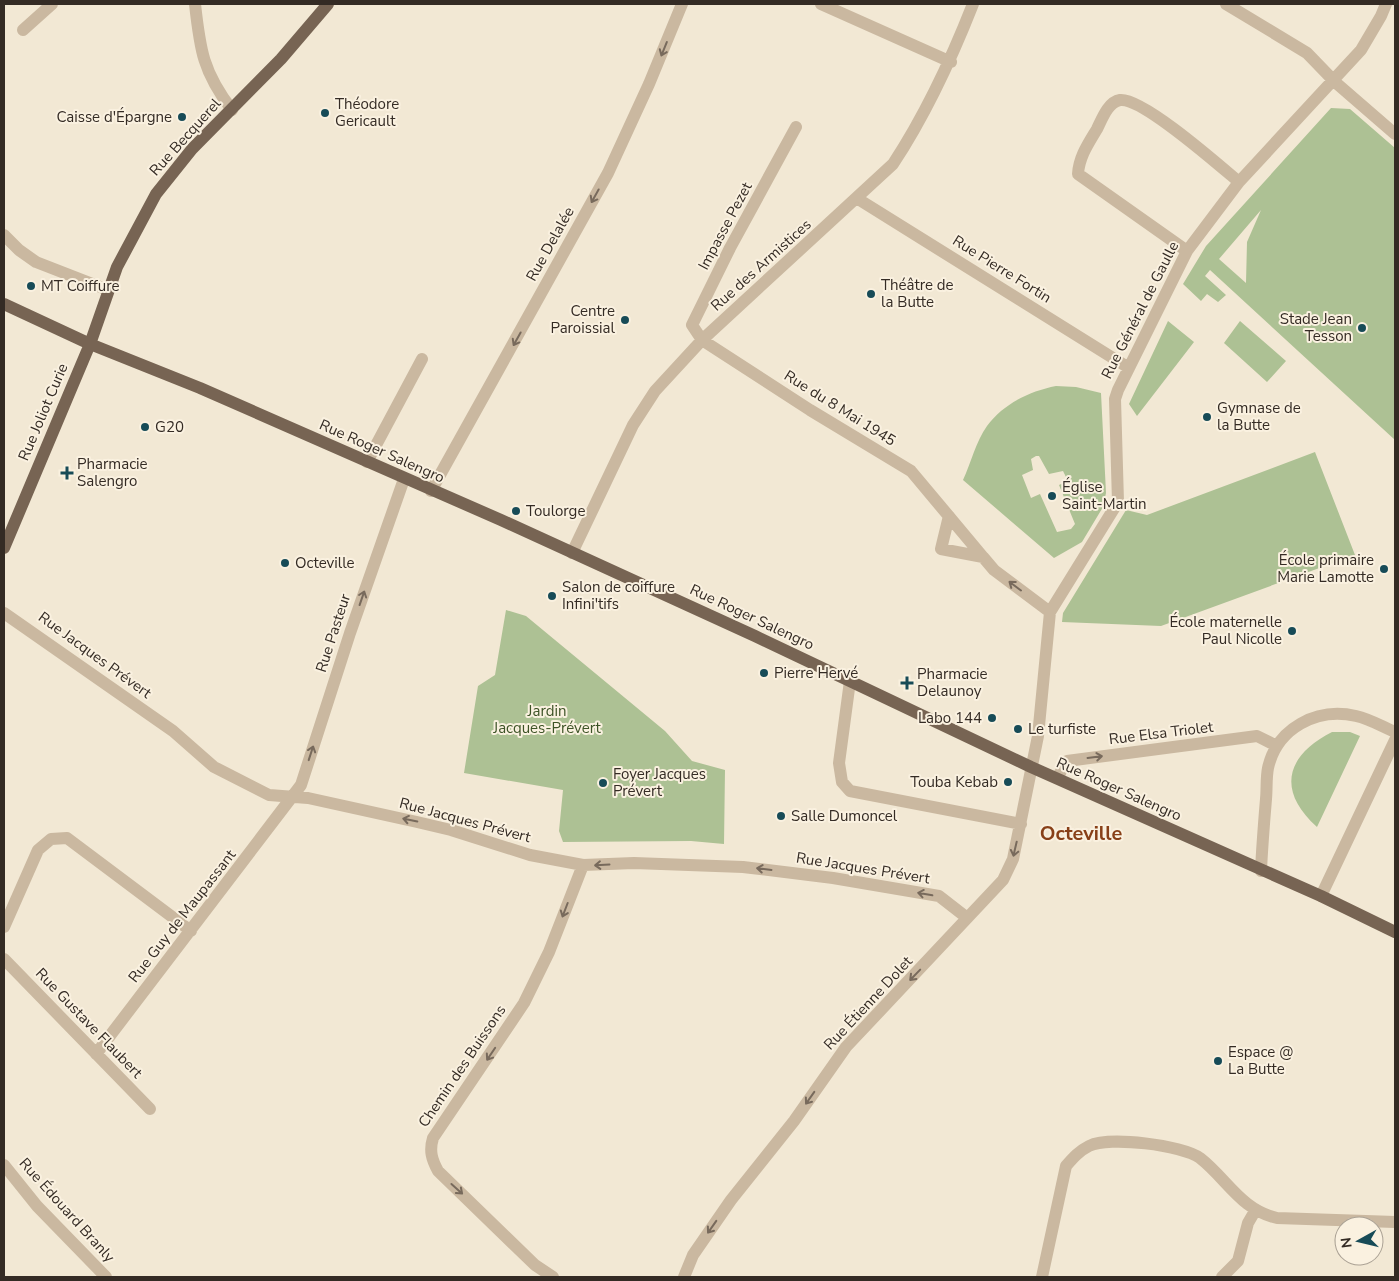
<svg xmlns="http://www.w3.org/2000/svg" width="1399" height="1281" font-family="'Nunito Sans',sans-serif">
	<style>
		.green { fill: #adc194; fill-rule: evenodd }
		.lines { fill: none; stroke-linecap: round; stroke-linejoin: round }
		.minor { stroke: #cab8a0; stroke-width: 12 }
		.major { stroke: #776453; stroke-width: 12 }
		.oneway { stroke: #786a5c }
		.poi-dot { fill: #174b57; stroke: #faf1e0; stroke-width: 2 }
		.labels { text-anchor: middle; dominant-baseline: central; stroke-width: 4; stroke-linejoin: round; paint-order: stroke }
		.poi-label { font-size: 15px; fill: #342b24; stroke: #faf1e0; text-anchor: start }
		.street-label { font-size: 15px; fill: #342b24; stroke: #faf1e0 }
		.park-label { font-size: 15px; fill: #3d5326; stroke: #faf1e0 }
		.district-label { font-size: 20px; font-weight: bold; fill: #884018; stroke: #faf1e0 }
	</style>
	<rect width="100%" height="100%" fill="#f2e8d4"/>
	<path class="green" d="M1331,108L1350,109L1395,148V440L1210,270L1205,276L1226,295L1218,302L1207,294L1201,301L1183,284L1206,246ZM1261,210L1247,242L1246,283L1219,259Z
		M1168,321L1194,342L1137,416L1129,404Z
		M1240,321L1286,361L1267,382L1224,343Z
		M1056,386L1076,387L1101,393L1106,493L1103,507L1082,542L1054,558L963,480C971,463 976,441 987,426C1003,404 1030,391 1056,386ZM1036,456H1039L1049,474L1063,471L1068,481L1059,485L1075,524L1071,529L1057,532L1040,494L1031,498L1022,475L1033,470L1031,459Z
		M1315,452L1355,555L1161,626L1062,622L1063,613L1126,510L1147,515Z
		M506,610L526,616L665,731L692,761L725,770L724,844L691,841L563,842L559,831L563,790L464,773L478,686L495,675Z
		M1332,732H1350L1360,736L1317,827C1277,791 1285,756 1332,732Z"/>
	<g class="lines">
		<path class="minor" d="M195,4C200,50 203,72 232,110
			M821,4L951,62
			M1226,4L1307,53L1335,82L1395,134
			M23,30L52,4
			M796,127L730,248L692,325L702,340L810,410L911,471L983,557L941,549L949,516
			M858,199L1129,368
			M4,235L19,250L36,262L108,290
			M1187,251L1078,174C1079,157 1088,144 1097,129C1102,119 1108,102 1120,100C1142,97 1220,166 1239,182
			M367,462L422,359
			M431,491L608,173L649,84L682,4
			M572,553L633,425L655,391L702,340L893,164C926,114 951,60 973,4
			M983,557L994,570L1050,612
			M4,613L173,731L214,767L269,795L308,798L417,822L451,830L530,855L583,865L634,863L743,867L833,878L939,896L966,917
			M850,681L839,763L842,782L850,791L1021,824
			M1057,778L1067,761L1257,736L1277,746
			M1261,871C1262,847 1264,823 1266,799C1267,789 1266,778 1268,768C1277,728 1317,707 1356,716C1370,719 1383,727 1395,732
			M1321,896L1395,740
			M4,927L38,850L51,839L67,838L191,931
			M4,959L150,1109
			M96,1054L301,785L350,633L404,479
			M4,1165L37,1206L106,1277
			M553,1277L535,1265L438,1171C432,1160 429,1151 433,1138L524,1003L549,952L583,865
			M684,1277L693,1255L731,1200L794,1121L846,1047L1003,880L1013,859L1038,736L1050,612L1118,502L1115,399L1118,390L1187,251L1239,182L1361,50L1381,16L1386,4
			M1042,1277L1066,1166C1073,1158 1079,1151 1089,1146C1109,1136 1182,1145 1200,1158C1227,1179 1241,1210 1277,1218L1395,1222
			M1222,1277L1238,1261L1248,1223L1255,1211"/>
		<path class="major" d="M4,304L90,344L200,388L501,520L755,636L1031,767L1321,896L1395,932
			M4,548L90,344L117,267L156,194L192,149L281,59L328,4"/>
	</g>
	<defs><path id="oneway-shaft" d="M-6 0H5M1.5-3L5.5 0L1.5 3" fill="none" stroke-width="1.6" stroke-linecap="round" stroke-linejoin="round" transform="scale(1.25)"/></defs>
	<g class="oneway">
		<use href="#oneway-shaft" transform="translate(664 49) rotate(112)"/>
		<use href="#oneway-shaft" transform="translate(595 196) rotate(119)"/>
		<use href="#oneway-shaft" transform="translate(517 339) rotate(119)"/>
		<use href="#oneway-shaft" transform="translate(1015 586) rotate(-143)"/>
		<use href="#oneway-shaft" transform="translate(362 598) rotate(-71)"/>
		<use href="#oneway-shaft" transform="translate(311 753) rotate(-72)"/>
		<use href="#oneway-shaft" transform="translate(1095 757) rotate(-7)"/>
		<use href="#oneway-shaft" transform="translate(410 820) rotate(-168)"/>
		<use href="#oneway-shaft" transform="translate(1015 849) rotate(103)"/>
		<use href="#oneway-shaft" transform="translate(602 865) rotate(177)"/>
		<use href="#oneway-shaft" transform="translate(764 869) rotate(-173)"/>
		<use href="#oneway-shaft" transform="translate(925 894) rotate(-170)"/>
		<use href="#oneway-shaft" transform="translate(565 910) rotate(111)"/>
		<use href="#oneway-shaft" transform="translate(915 975) rotate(134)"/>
		<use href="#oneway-shaft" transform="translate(491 1054) rotate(124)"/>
		<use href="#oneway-shaft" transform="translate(810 1098) rotate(125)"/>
		<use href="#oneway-shaft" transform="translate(457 1189) rotate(42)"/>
		<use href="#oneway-shaft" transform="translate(712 1227) rotate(125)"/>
	</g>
	<g class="poi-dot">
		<circle cx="325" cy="113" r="5"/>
		<circle cx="182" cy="117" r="5"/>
		<circle cx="31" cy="286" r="5"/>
		<circle cx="871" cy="294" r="5"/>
		<circle cx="625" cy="320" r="5"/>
		<circle cx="1362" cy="328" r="5"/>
		<circle cx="1207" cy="417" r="5"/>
		<circle cx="145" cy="427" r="5"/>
		<path d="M64.5 465.5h5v5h5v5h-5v5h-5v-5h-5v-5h5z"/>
		<circle cx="1052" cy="496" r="5"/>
		<circle cx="516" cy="511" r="5"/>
		<circle cx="285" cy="563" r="5"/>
		<circle cx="1384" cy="569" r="5"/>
		<circle cx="552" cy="596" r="5"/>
		<circle cx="1292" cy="631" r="5"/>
		<circle cx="764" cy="673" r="5"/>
		<path d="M904.5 675.5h5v5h5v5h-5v5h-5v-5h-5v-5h5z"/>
		<circle cx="992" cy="718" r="5"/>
		<circle cx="1018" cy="729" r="5"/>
		<circle cx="1008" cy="782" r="5"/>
		<circle cx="603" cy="783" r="5"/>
		<circle cx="781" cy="816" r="5"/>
		<circle cx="1218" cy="1061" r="5"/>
	</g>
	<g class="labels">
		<g class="poi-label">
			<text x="335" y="104">Théodore<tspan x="335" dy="17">Gericault</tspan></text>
			<text x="172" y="117" text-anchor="end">Caisse d'Épargne</text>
			<text x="881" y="285">Théâtre de<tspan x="881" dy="17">la Butte</tspan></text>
			<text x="41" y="286">MT Coiffure</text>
			<text x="615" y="311" text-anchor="end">Centre<tspan x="615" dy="17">Paroissial</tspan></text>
			<text x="1352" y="319" text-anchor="end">Stade Jean<tspan x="1352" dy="17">Tesson</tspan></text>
			<text x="1217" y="408">Gymnase de<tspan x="1217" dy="17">la Butte</tspan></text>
			<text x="155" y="427">G20</text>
			<text x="77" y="464">Pharmacie<tspan x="77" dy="17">Salengro</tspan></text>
			<text x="1062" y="487">Église<tspan x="1062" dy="17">Saint-Martin</tspan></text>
			<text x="526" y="511">Toulorge</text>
			<text x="1374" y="560" text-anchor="end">École primaire<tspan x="1374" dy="17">Marie Lamotte</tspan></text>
			<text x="295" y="563">Octeville</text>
			<text x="562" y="587">Salon de coiffure<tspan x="562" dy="17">Infini'tifs</tspan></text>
			<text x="1282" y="622" text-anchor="end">École maternelle<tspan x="1282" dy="17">Paul Nicolle</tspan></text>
			<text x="774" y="673">Pierre Hervé</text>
			<text x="917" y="674">Pharmacie<tspan x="917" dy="17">Delaunoy</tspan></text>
			<text x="982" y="718" text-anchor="end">Labo 144</text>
			<text x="1028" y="729">Le turfiste</text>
			<text x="613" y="774">Foyer Jacques<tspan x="613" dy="17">Prévert</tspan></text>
			<text x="998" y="782" text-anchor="end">Touba Kebab</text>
			<text x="791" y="816">Salle Dumoncel</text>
			<text x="1228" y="1052">Espace @<tspan x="1228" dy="17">La Butte</tspan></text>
		</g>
		<g class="street-label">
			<text transform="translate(185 137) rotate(-48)">Rue Becquerel</text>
			<text transform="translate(725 226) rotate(-62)">Impasse Pezet</text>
			<text transform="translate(550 244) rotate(-61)">Rue Delalée</text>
			<text transform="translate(761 265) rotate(-42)">Rue des Armistices</text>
			<text transform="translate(1002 269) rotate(32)">Rue Pierre Fortin</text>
			<text transform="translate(1140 310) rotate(-63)">Rue Général de Gaulle</text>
			<text transform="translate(840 408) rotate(32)">Rue du 8 Mai 1945</text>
			<text transform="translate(43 412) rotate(-67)">Rue Joliot Curie</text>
			<text transform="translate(382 451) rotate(24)">Rue Roger Salengro</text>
			<text transform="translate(752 617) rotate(25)">Rue Roger Salengro</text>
			<text transform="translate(333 633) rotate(-72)">Rue Pasteur</text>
			<text transform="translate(95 655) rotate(36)">Rue Jacques Prévert</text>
			<text transform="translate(1161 733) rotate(-7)">Rue Elsa Triolet</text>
			<text transform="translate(1119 789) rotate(24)">Rue Roger Salengro</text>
			<text transform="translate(465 820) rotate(15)">Rue Jacques Prévert</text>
			<text transform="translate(863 868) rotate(9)">Rue Jacques Prévert</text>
			<text transform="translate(182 916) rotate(-52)">Rue Guy de Maupassant</text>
			<text transform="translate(868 1003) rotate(-47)">Rue Étienne Dolet</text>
			<text transform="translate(89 1023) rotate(46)">Rue Gustave Flaubert</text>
			<text transform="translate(462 1066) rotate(-56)">Chemin des Buissons</text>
			<text transform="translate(67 1210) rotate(48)">Rue Édouard Branly</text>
		</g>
		<g class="park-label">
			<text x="547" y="711">Jardin<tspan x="547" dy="17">Jacques-Prévert</tspan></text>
		</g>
		<g class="district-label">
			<text x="1081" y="833">Octeville</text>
		</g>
	</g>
	<rect width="1399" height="1281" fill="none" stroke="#342b24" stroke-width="10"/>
	<g transform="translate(1359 1241) rotate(262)"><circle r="24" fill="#faf1e0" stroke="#aba295"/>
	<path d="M0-4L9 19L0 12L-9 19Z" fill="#174b57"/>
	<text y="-8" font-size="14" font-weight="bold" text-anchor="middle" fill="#342b24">N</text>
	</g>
</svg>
